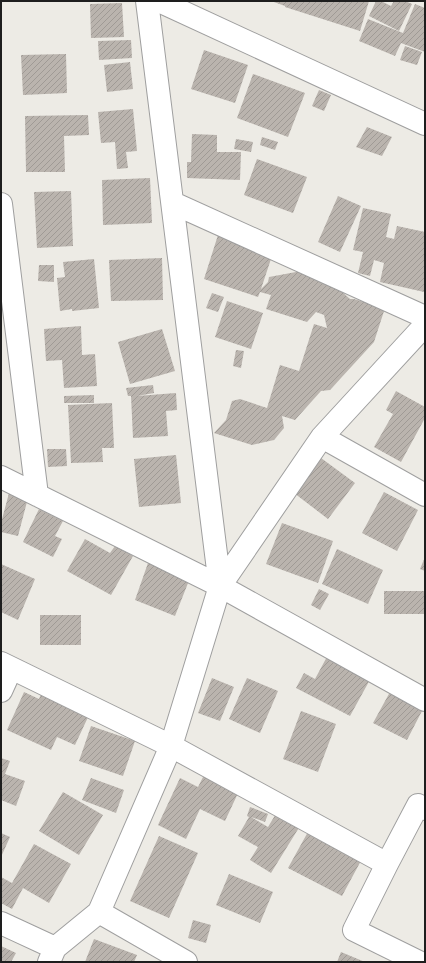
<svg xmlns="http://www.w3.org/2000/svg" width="426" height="963" font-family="Arial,sans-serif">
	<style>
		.building { fill: url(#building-hatch) }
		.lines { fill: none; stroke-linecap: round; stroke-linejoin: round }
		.minor-casing { stroke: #9f9f9f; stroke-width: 24 }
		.minor { stroke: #fff; stroke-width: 22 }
	</style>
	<defs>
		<pattern id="building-hatch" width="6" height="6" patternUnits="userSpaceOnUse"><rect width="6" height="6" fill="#bab4ae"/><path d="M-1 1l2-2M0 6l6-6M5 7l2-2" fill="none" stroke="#9f9a95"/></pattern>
	</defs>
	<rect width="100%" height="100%" fill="#edebe5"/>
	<path class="building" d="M271,1H369L360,31L285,7V6Z
		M376,1H381L391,6L394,1H405L412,4L399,31L369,16Z
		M122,3L124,37L91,38L90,4Z
		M415,4L425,8V52L401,43L395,56L359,41L368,19L403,33Z
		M131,40L132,58L99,60L98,41Z
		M405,46L422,52L417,65L400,60Z
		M204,50L248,65L235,103L191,89Z
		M66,54L67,93L23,95L21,55Z
		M130,62L133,89L107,92L104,65Z
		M253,74L305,93L288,137L237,118Z
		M319,90L331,95L324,111L312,106Z
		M133,109L137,151L126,152L128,168L117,169L115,142L101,143L98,112Z
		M88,115L89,135L64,136L65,172H26L25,116Z
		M367,127L392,137L382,156L356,147Z
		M192,134L217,135V152H241L240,180L187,178V162H191Z
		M262,137L278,142L275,150L260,145Z
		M236,139L253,142L251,152L234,149Z
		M257,159L307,177L293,213L244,195Z
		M150,178L152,223L103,225L102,180Z
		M71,191L73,246L37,248L34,192Z
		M338,196L361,206L340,252L318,242Z
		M363,208L391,214L386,237L394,239L397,226L425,232V287L424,292L380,282L384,263L374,260L370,276L358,273L363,252L353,250Z
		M218,235L273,253L261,289L268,282L269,277L296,272V271L331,282L350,299H354L385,308L374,342L330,390L321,391L295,420L282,416L284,428L274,440L252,445L214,433L226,420L232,401L240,399L267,408L280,365L299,371L314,324L327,328L324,315L316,312L307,322L266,309L271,295L260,292L258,297L204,279Z
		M162,258L163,300L111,301L109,260Z
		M94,259L99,308L72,311V309L60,311L57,278L65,277L63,262Z
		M39,265H54V282L38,281Z
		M212,293L224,297L218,312L206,308Z
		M227,301L263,313L251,349L215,337Z
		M81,326L82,355L95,354L97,386L64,388L62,360L46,361L44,329Z
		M162,329L175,371L130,384L118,342Z
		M236,350L244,351L241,368L233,366Z
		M153,385L154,393L137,396L176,393L177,410L166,411L168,436L133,438L131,396H128L126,388Z
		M396,391L425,407V418L401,462L374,447L393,414L386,410Z
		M94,395V403H64V396Z
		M112,403L114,448H102L103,462L71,463L68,405Z
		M47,449H66L67,466L48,467Z
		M176,455L181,503L139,507L134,459Z
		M321,458L355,483L328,519L294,493Z
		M384,492L418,510L397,551L362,533Z
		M9,493L28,498L18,536L1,532V523Z
		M39,509L63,521L55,536L62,539L53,557L23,542Z
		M282,523L333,541L318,583L266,564Z
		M85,539L110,553L115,546L133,556L111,595L67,571Z
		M337,549L383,570L368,604L322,584Z
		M425,557V571L420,569Z
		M148,563L190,578L175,616L135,600Z
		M1,564L35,579L18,620L1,612Z
		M319,589L329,594L320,610L311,605Z
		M384,591H425V614H384Z
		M40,615H81V645H40Z
		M329,653L372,676L350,716L296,688L304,673L315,679Z
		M212,678L234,687L220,721L198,713Z
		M247,678L278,691L260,733L229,719Z
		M24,692L39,699L41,694L89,715L75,745L57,737L51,750L7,730Z
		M390,692L423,709L407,740L373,723Z
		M301,711L336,724L318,772L283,759Z
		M91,726L135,741L123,776L79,761Z
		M1,758L10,761L5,774L25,781L16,806L1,800Z
		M204,775L239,791L225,821L200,809L186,839L158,825L180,778L198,787Z
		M91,778L124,790L116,813L82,800Z
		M63,792L103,815L79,855L39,831Z
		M250,807L268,814L265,822L251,817L268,827L277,812L300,826L271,873L250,860L258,847L238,836L249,817L247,816Z
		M314,821L363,857L342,896L288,868Z
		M1,833L10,837L1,857Z
		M159,836L198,853L169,918L130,901Z
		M34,844L71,864L49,903L23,888L12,909L1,903V877L12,883Z
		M229,874L273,892L260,923L216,905Z
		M193,920L211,925L206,943L188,938Z
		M94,939L137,955L134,962H85Z
		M1,946L16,953L11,962H1Z
		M341,952L365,962H337Z"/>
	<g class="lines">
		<g class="minor-casing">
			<path id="minor" d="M159,1L425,124
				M173,203L425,317
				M1,204L37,495
				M322,437L425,495
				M1,477L220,586L425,700
				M220,586L322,437L425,325
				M1,663L171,746L387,864
				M1,691L11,669
				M99,912L171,746L220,586L147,1
				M1,923L55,948
				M49,962L55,948L99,912L186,962
				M419,962L354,930L387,864L418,805L425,809"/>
		</g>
		<use href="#minor" class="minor"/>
	</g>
	<rect width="426" height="963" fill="none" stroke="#1e1e1e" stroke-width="4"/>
</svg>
